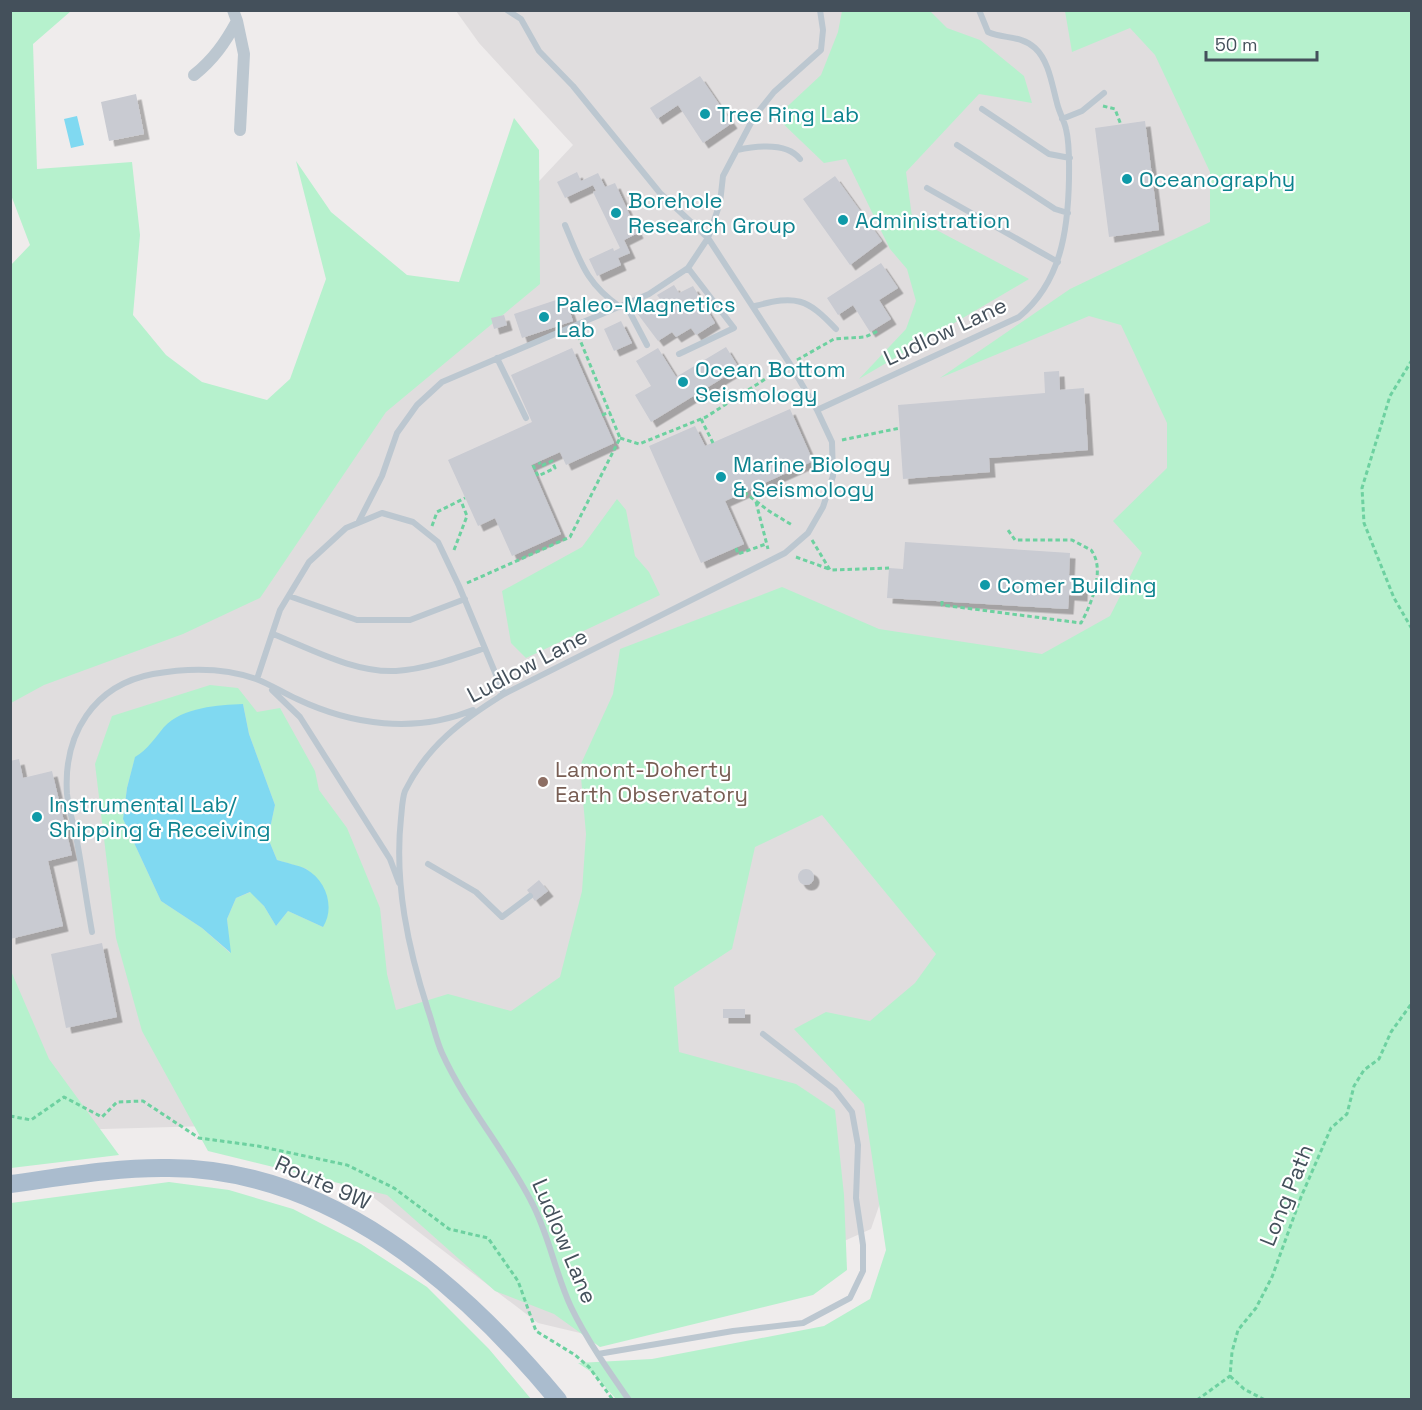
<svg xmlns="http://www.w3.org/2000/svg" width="1422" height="1410" font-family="'Space Grotesk',sans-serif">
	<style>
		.education { fill: #e0ddde }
		.green { fill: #b6f1cd; fill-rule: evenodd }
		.water { fill: #80d9f1 }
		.building { fill: #c9cbd2; filter: url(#shadow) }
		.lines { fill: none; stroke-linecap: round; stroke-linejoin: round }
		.path { stroke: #6dd1a0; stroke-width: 3; stroke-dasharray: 4.5 3; stroke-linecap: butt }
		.service { stroke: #bcc7d0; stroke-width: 6 }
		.minor { stroke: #bcc7d0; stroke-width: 12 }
		.primary { stroke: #aabcce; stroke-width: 18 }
		.culture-dot { fill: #0f9aa8; stroke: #fff; stroke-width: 2 }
		.education-dot { fill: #8d6e63; stroke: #fff; stroke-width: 2 }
		.labels { text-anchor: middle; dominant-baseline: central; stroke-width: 4.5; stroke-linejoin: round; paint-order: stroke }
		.culture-label { font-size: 22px; fill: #0d838f; stroke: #fff; text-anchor: start }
		.street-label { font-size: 22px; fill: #44505b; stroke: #fff }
		.education-label { font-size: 22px; fill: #785e54; stroke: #fff; text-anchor: start }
	</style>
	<defs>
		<filter id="shadow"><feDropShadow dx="5.5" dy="5.5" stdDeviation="0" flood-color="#0004"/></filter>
	</defs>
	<rect width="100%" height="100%" fill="#efecec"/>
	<path class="education" d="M456,11H1167L1274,264L919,1091L871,1229L618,1342L538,1323L365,1191L244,1125L67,1130L11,1137L10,664L350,419L539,264L527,194L573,145L479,43Z"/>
	<path class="green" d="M11,11H71L33,44L37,169L132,162L140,235L133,315L166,355L202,382L267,400L290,379L326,279L296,161L331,212L407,275L459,282L514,118L539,150L540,284L386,412L260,598L183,634L44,685L11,703L10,266L30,245L11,195Z
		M842,11H930L947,28L980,40L1024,76L1032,103L979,94L906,172L912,217L1029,279L859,379L906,329L916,301L907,269L890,249L846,159L824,163L776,117L821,75L838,32Z
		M1065,11H1411V1399H616L593,1373L578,1363L652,1359L824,1326L870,1299L886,1250L864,1104L794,1029L826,1012L870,1021L915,983L936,954L822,815L755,847L732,949L674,987L679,1052L796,1084L835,1110L844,1195L847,1270L813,1295L600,1347L554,1314L495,1291L387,1195L208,1151L142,1031L116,938L95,764L112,716L210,685L238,688L257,712L280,708L315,771L319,790L347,828L380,908L387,974L396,1010L448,994L511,1011L560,977L582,891L586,834L580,766L613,694L620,649L782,587L879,629L1042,654L1110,616L1142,553L1113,521L1167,468V423L1121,325L1089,316L940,378L1070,289L1210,222V172L1155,55L1130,28L1072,52ZM243,704L249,734L275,805L268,838L277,860L307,869L323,927L288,911L276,926L264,906L251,892L236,898L227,919L230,953L202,928L161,901L123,819L127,788L135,758L148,748Z
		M617,499L626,510L635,556L649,572L660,595L526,658L511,643L502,591L582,547Z
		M11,971L49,1059L119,1155L11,1168Z
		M169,1182L229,1190L293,1209L361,1244L427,1287L489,1349L531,1399H11V1203Z"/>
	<path class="water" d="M77,116L84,145L71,148L64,119Z
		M243,704L249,734L275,805L268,838L277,860C286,863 298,865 306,869C327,881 335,908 323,927L288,911L276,926L264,906L250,892L236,898L227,919L231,953L202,928L161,901L123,819L127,788L135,757C148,749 154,739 164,727C183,707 218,705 243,704Z"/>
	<path class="building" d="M700,76L732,123L703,143L678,105L657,119L650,108Z
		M136,94L144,134L109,141L101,102Z
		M1145,121L1159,230L1109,237L1095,128Z
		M577,172L581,181L598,173L605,187L615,183L638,233L624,240L630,253L618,258L621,265L597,276L589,259L613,248L614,251L620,248L593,192L596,191L593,185L565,198L557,182Z
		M835,176L882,241L850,265L803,199Z
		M881,263L898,288L879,300L891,319L870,332L853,305L838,315L827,298Z
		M674,285L679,293L693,286L715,323L696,335L691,328L676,337L672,332L658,341L637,313L660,299L657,295Z
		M565,297L573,321L522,338L514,314Z
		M504,315L507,325L494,329L491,318Z
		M621,321L632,343L614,351L604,329Z
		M726,347L739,368L651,422L635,395L651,386L636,361L658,348L676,377Z
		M572,348L614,443L566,465L560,452L531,465L561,534L512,556L495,518L478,526L448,460L532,422L511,375Z
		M1059,371L1060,390L1084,388L1088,450L989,458L990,472L903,479L898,405L1045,393L1044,372Z
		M790,409L813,461L725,501L744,544L701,563L649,446L695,426L705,446Z
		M905,542L1070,553L1069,575L1083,576L1082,596L1069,595L1068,609L887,598L889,568L903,569Z
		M19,759L23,778L52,771L72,855L48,861L63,926L10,939V761Z
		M798 877a8 8 0 1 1 16 0a8 8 0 1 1-16 0Z
		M539,880L548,891L535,901L527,890Z
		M102,943L117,1017L66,1028L51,954Z
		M723,1009H745V1018H723Z"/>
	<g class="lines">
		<path class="path" d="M1103,106L1115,109L1121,125
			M797,360L834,339L865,337L876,332L874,330
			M1412,360L1390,396L1362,488L1364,523L1394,598L1412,629
			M602,415L610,412
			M701,419L713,443
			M620,438L639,444L706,417L781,369
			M842,440L900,428
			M533,465L538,476L555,468L552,461L541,466L539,462
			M744,492L769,511L792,525
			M756,502L768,549
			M432,526L437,512L465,498
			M812,540L830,570L889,568
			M736,548L738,554L766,544
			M454,550L467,516L461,501
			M796,557L829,569
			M467,583L570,537L620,438L578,335
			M942,601V605L1081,623C1091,605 1106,569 1091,550L1072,540H1015L1008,530
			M10,1116L31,1120L64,1097L102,1117L117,1102L143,1101L199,1138L258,1146L347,1165L394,1188L449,1229L488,1238L518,1281L536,1331L575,1355L589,1367L613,1400
			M1230,1376L1244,1389L1265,1400
			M1197,1400L1230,1376L1232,1352L1238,1330L1256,1308L1272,1277L1301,1197L1331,1128L1347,1114L1354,1086L1364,1070L1379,1059L1391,1032L1412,1003"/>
		<path class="service" d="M507,10L521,19L539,51L573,86L660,193L708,238L720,203L723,176L754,117L774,92L821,50L823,30L820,10
			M982,109L1049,154L1070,158
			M1062,119L1082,111L1104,93
			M957,145L1055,209L1068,213
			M737,150C756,146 787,142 800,159
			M927,188L1058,262
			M565,225C581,263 586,283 620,307
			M626,305L647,345
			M755,306C796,295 807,298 836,329
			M679,354L734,328L688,268
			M497,358L526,418
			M817,410L1019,317C1061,282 1068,231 1069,179C1069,163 1070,145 1066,129C1064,120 1059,112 1057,103C1052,85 1049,61 1035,48C1021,35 1003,39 988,32L979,10
			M359,521L382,476L397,433L417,405L442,382L649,294L688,268L708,238L790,364L817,410L832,442L833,476L823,507L808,533L785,553L504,694C462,720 427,746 405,791C402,799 402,810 401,818C394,883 408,948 428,1010C433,1024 436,1040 442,1053C466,1106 505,1150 531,1201C549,1234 555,1273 571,1307C587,1340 608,1370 629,1400
			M289,596L357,620H410L465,599
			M273,634C311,649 354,673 396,671C426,669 456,658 485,648
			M257,679L280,610L309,562L346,528L382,513L413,522L438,542L459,586L504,694L500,696
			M272,690L300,717L390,859L399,883
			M428,864L476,892L502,917L530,896
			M92,932C87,904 83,875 78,847C75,829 69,811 67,794C63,734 94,685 153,674C187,668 223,667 256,679C270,684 283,693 297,699C352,725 415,734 473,710
			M598,1354L733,1331L803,1323L850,1298L863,1271V1245L856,1198L858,1145L852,1112L835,1090L763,1034"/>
		<path class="minor" d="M237,21L244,54L240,130
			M194,75C213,60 225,43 237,21L233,10"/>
		<path class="primary" d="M10,1184C62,1177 116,1167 169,1168C330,1169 460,1282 558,1400"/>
	</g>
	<g class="culture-dot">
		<circle cx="705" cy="114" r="6"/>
		<circle cx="1127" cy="179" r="6"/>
		<circle cx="616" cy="213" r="6"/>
		<circle cx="843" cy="220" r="6"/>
		<circle cx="544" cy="317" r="6"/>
		<circle cx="683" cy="382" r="6"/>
		<circle cx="721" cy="477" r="6"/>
		<circle cx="985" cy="585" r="6"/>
		<circle cx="37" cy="817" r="6"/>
	</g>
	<circle class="education-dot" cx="543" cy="782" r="6"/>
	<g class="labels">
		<g class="culture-label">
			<text x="717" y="114">Tree Ring Lab</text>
			<text x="1139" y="179">Oceanography</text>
			<text x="628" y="200">Borehole<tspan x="628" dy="25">Research Group</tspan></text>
			<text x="855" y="220">Administration</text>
			<text x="556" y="304">Paleo-Magnetics<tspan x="556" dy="25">Lab</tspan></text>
			<text x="695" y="369">Ocean Bottom<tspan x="695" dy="25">Seismology</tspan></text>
			<text x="733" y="464">Marine Biology<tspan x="733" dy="25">&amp; Seismology</tspan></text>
			<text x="997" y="585">Comer Building</text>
			<text x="49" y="804">Instrumental Lab/<tspan x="49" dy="25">Shipping &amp; Receiving</tspan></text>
		</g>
		<g class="street-label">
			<text transform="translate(945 331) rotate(-25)">Ludlow Lane</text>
			<text transform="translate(527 665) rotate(-28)">Ludlow Lane</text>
			<text transform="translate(323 1182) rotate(24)">Route 9W</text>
			<text transform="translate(1286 1195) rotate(-68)">Long Path</text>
			<text transform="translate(565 1241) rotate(67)">Ludlow Lane</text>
		</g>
		<g class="education-label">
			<text x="555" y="769">Lamont-Doherty<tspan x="555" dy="25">Earth Observatory</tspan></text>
		</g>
	</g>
	<rect width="1422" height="1410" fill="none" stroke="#44505b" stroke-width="24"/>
	<path d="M1206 51v9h111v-9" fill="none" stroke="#44505b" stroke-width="3"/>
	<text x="1215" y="51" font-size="18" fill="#44505b" stroke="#ffffff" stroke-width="4.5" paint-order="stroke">50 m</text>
</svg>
